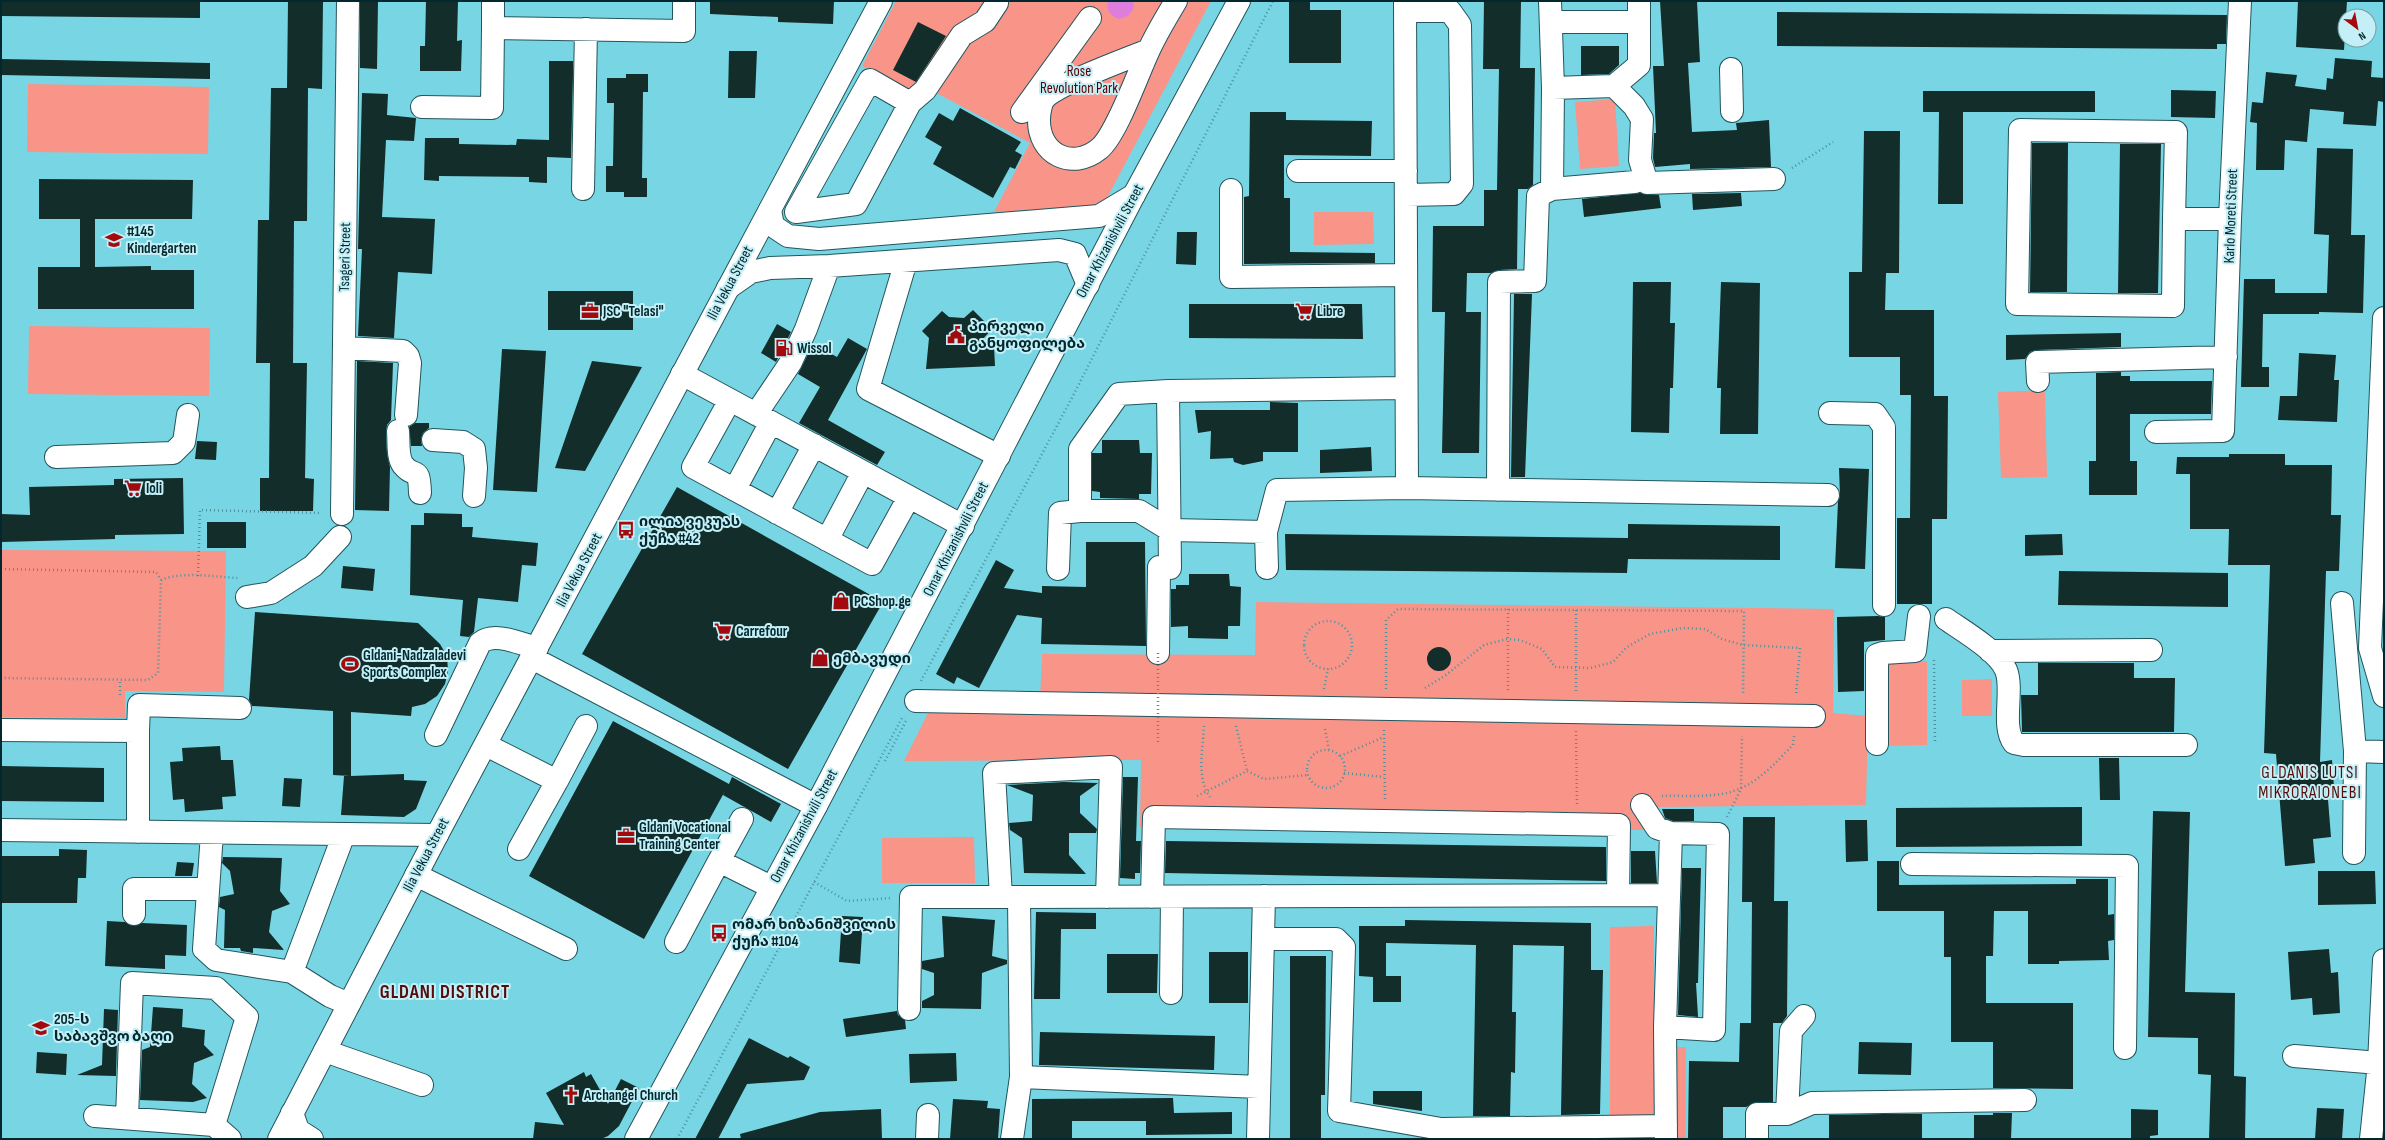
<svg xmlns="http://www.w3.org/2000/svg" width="2385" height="1140" font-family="'Sofia Sans Condensed','Noto Sans Georgian',sans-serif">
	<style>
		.green { fill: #f89488 }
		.water { fill: #de7edc }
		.building { fill: #122d2a }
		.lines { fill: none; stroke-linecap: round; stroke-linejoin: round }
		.minor-casing { stroke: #22555c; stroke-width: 24 }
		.major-casing { stroke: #22555c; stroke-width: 24 }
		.path { stroke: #4a939e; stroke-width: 2.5; stroke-dasharray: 1 3; stroke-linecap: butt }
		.minor { stroke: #fff; stroke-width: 22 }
		.major { stroke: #fff; stroke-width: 22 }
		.path-bridge { stroke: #4a939e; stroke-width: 2.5; stroke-dasharray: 1 3; stroke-linecap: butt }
		.labels { text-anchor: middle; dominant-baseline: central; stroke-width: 4; stroke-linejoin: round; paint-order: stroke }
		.park-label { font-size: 15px; fill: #560001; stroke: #c4eff6 }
		.street-label { font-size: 15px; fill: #00282e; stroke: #c4eff6 }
		.poi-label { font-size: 15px; font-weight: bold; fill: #00282e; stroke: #c4eff6; text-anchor: start }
		.quarter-label { font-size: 17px; letter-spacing: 1px; fill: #530e0b; stroke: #c4eff6 }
		.district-label { font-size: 19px; font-weight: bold; letter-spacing: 1px; fill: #530e0b; stroke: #c4eff6 }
	</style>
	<rect width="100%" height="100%" fill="#78d6e4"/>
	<path class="green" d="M896,1H1211L1106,200L1089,207L994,212L1030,143L929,89L924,100L862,66Z
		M28,84L209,87L208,154L27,152Z
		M1615,99L1619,166L1580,169L1575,102Z
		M1314,212H1373L1374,244L1314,245Z
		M29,326L210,328L209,396L28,394Z
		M2045,390L2047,477L2001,478L1998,392Z
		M1,550L226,551L224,692L125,691V718L1,717Z
		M1256,602L1834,609L1833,713L1868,716L1866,805L1653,807L1652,830L1140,827L1141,760L904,761L937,695L1040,700L1042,654L1255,655Z
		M1883,661H1927V745L1883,746Z
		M1992,679V716H1962V680Z
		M974,837L975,883H882V838Z
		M1654,926V1047H1686V1139H1610V927Z"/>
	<path class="water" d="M1108,1H1133L1134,8L1128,16L1119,19C1110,16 1106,10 1108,1Z"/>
	<path class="building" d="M1,1H200V18L1,16Z
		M288,1H323L322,89L308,88L307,221H294L293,363H307L305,478L314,479L313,511H260V478H269L270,363H256L258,220H269L271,88H287Z
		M360,1H378L377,69L360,68Z
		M426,1H458L457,41L462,40L461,71H420V46H425Z
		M710,1H834L833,24L778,22V17L710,14Z
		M1289,1H1310V10H1341V63H1289Z
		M1484,1H1521L1520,68H1535L1533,185L1528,189H1518L1517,269L1499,270L1491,273H1467L1466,312H1481L1479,453H1442L1445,312H1432L1433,226H1484V190H1497L1499,69H1483Z
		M1660,1H1697L1700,62L1688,63L1692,132L1737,130L1736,123L1769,120L1771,167L1690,169V164L1655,167L1653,158L1654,133H1656L1653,66H1664Z
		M2298,1H2347L2344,50L2296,47Z
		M1777,12L2227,15L2226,44H2217V49L1777,46Z
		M918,22L946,36L916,82L893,70Z
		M1581,46H1619V65L1609,74L1581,75Z
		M729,51H757L755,98H728Z
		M2335,58L2372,61L2371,77L2384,78V102L2378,101L2376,126L2343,124L2344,112L2310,109L2307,142L2285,140L2284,170H2256L2257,123L2250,122L2252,102L2263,103L2266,72L2297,75L2295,86L2326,90L2327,78L2333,79Z
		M1,59L210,63V79L1,75Z
		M549,61H573V74L571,158L547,157V183L529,182V177L439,176V181L424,180L425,138H459V144L516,145L517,139L549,140Z
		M626,74H648V92H643L642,178H647V197H624V192H606V166H613L614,103H607V78H626Z
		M2171,90L2216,91L2215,118L2171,117Z
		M1923,91H2095V112H1963V204H1938L1939,112H1923Z
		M362,93L388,94L387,115L416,118L414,141L386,140L382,217L435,219L432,274L398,272L394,338L358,336L362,249H358Z
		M960,108L1021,142L1015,151L1022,155L1015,169L1010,167L993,198L933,164L942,147L925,137L939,113L953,121Z
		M1250,112H1286V120L1372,121L1371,156L1284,155V198H1290V252L1375,253V263L1244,264V197L1249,196Z
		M1864,131H1900L1899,273H1886L1885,310H1934V396H1948L1947,519H1932V604H1897V518H1910L1911,395H1900V357H1849V272H1862Z
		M2032,143H2068L2067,292H2030Z
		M2120,144H2161L2158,293H2118Z
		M2317,148L2353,149L2351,235H2365L2363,313L2319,312V314H2263L2262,367H2269V387H2241L2244,279H2275V293H2327L2329,235L2314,234Z
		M39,179L193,180L192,219H95V267L151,266V270H194V309H38V267H80V219H39Z
		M1640,193L1659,195L1661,208L1584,217L1582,199Z
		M1741,193L1742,206L1693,210L1692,194Z
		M1177,232H1197L1196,265L1176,264Z
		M1633,282H1671L1670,323H1675L1673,388H1670L1669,433L1631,432Z
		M1721,282L1760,283L1758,434H1720L1721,388H1717Z
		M548,291H633V330H548Z
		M1514,294H1532L1525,477H1511Z
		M1189,304H1362L1363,339L1189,338Z
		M973,310L992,329L982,340L994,346L995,366L926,369L929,338L922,331L942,311L949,317L964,318Z
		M777,324L791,332L776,362L761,353Z
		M2121,333V347L2037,350L2030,352L2025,359L2006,360V335Z
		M848,338L867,349L828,420L885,452L877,465L799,423L820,387L798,374L813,344L837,357Z
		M502,349L546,351L537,492L493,490Z
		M2299,353L2336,355L2334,380H2339L2337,422L2278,420L2280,396H2297Z
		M357,361L393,363L391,420L387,425L386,432L387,454L390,467L389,511L355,510Z
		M592,361L642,367L585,471L555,468Z
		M2121,372V376H2130V381H2212L2211,414H2130V461H2137V495H2089V461H2096V373Z
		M1270,402L1298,403V452H1263V461L1243,465L1234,462L1233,458L1210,459L1211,431L1198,433L1195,410H1270Z
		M415,423H429V428L423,433L421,439L422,446H411L409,427Z
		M1102,440H1139L1140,453H1152L1151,494H1139V499L1100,498V492L1092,491V453H1102Z
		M197,441L217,442L216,460L195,459Z
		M1371,447L1372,471L1320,473V450Z
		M2229,454H2285V465H2332L2331,515H2341L2339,571H2326L2320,762L2332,760L2334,787H2327L2331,837L2313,839L2315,863L2285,866L2276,754L2264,753L2270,565H2228L2229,529H2190V474H2176L2177,457H2229Z
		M1839,468L1869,469L1865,569L1835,568L1838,502L1840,496Z
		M183,478L184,534L115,535V539L1,542V514L30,515L29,487L114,485V479Z
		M677,487L883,602L788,769L582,654Z
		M424,513L462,514V527H473L472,537L538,543L536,566L522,565L518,602L478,598L474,632L469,637L460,636L463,600L410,595L411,525H424Z
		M207,522H246V548H207Z
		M1628,524L1780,526V560L1628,559L1627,573L1286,570L1285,534L1628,538Z
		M2062,534L2063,555L2025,556V535Z
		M1086,542H1145L1146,646L1041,644L1042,618L1017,615L979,688L957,677L954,684L936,674L996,560L1014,570L1004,588L1042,593V586L1086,587Z
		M343,566L375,569L373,591L341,588Z
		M2059,571L2228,573V607L2058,605Z
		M1189,574H1229L1230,586L1241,587L1240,626H1228V639L1188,638V626L1171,627V589H1176V585H1189Z
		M255,612L418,623L440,644L447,656L448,671L445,684L437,696L425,704L412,707L411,716L351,712V776L404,774V780L427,781L416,809L404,817L341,815L344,776H350L333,775V711L252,706L249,700Z
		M1878,616L1885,617V640L1864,642V691L1838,692L1837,617Z
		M1427 659a12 12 0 1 1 24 0a12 12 0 1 1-24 0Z
		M2038,663H2134V678H2175L2174,732H2022L2021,695H2038Z
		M613,721L729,784L732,777L781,804L771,822L723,795L725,791L644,939L529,876Z
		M220,746L221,760H233L236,796L222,797L223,809L185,812L184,799L173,800L170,762L183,761L182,748Z
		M2099,758H2119L2120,800H2100Z
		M1,766L104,768V802L1,801Z
		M1123,777H1138L1136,841H1141L1140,873H1135V879L1120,878Z
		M284,778L302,779L300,807L282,806Z
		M1064,782L1098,783L1080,796V813L1097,829L1096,833H1069V855L1086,874L1024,873L1022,838L1010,830L1009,823L1032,821L1033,795L1007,785Z
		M2082,807V846L1896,847V808Z
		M1662,809H1694V821H1673L1665,818Z
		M2153,811L2190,812L2185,992L2235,993L2234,1076L2246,1077L2245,1139H2209L2211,1075L2198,1074V1038L2148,1037Z
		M1743,817H1775L1774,901H1788L1787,1016L1782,1023H1773V1102H1757L1746,1107H1723V1139H1688L1689,1061L1739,1062L1740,1023H1751L1752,902H1742Z
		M1845,820H1867L1868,861L1846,862Z
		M1166,841L1606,847V881L1165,873Z
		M59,849L87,850L86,878H78L77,903H1V856H59Z
		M1631,851H1655L1657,883H1631Z
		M223,857L282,858L280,891L290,904L272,911L269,932L284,950L253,948V953L241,951L240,948H224L225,910L219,907L220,897L234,894L230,871L222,863Z
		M1877,861H1899V885L2076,884V879H2108V915L2114,914V940L2108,941L2109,960L2059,961V964H2028V911H1994L1993,956H1986V1003H2073V1089L1993,1088V1042H1951V957H1944V911H1877Z
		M177,862L194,863L192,876H175Z
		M1682,868H1701L1698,983H1696L1698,1017L1678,1015Z
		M2318,871H2375L2376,904L2318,905Z
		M1036,912L1096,913V929H1061L1060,999H1034Z
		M842,916L863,917L860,964L839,962Z
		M942,916L995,920L992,956L1007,960V964L982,973L981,1009L922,1008V1001L934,995V973L922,969V961L944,957Z
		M1405,920L1591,923V970H1603L1600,1114L1561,1115L1564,946L1513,945L1512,1012H1516L1515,1073L1511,1072L1510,1116H1473L1476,945L1386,943V976H1401V1002H1373V977L1359,976V926H1405Z
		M107,921L125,922L134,926L142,923L187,925L186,956L165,955V969L105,966Z
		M2329,949L2331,973L2338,972L2340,1013L2313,1015L2312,998L2291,1000L2288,952Z
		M1209,952H1248V1003H1209Z
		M1107,954H1158L1157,993H1107Z
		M1290,956H1326L1325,1095H1321V1139H1290Z
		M153,1007L183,1009L182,1027L205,1030L204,1045L214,1055L194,1063L192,1084L207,1098L193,1102L140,1100L142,1050L150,1047Z
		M104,1009L118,1010L116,1076L77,1075L102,1065Z
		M897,1011L898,1015L905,1020L906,1029L846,1037L843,1019Z
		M1040,1032L1215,1036L1214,1070L1039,1065Z
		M749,1038L788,1058L790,1056L810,1067L804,1080L747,1084L718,1139H695Z
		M1859,1042L1912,1043L1911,1075L1858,1074Z
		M37,1052L67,1054L66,1075L36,1073Z
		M956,1053L957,1081L910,1083L909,1054Z
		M584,1072L586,1077L591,1074L608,1104L621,1079L639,1088L619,1126L608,1136L601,1139H533L535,1122L564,1125L546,1093Z
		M1373,1091H1422V1111L1373,1104Z
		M1173,1098L1174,1113L1232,1112V1134L1146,1135V1121H1072V1139H1032V1099Z
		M953,1099L988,1101L987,1108L1000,1109L998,1139H950Z
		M2317,1108L2344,1109L2342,1139H2315Z
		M881,1109L882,1139H741L740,1134L820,1112Z
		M2131,1109L2158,1110V1135L2150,1136V1139H2131Z
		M1993,1113H2012L2011,1139H1974V1115H1993Z
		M1884,1114H1922V1139H1829V1115Z"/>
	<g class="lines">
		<g class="minor-casing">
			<path id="minor" d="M1405,1L1407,488
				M1405,11H1450L1460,25L1462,184L1454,194L1406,195
				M1551,22H1639
				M493,28V1
				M1149,50C1129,58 1055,85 1044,99C1041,103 1039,113 1039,119C1038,154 1072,171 1099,149C1116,136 1138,73 1148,52C1156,34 1166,18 1176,1
				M1731,69L1732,111
				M870,80L910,103L856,204L796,212Z
				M1614,86L1639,65V1
				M1553,88L1614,86L1634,106L1642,119L1640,160L1647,183L1774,179
				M910,103L925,90L962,35L985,21L997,3
				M422,107L492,108L493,28L684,31V1
				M1022,112L1090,18
				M1298,171H1406
				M583,189L586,29
				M1552,189L1635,182
				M1231,190V277L1406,275
				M770,210L773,226L788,236L819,239L1099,216L1134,195
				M2174,219L2176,132L2020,130L2017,304L2173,306L2174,219H2230
				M906,261L868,389L999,456
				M728,288L751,272L770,268L829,266L1059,250L1075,254L1088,285
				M2384,318L2370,648L2384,696
				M344,348L403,351L408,356L410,363L406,415
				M682,374L963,526
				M2038,381L2037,362L2226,357
				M730,400L693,467L872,564L909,497
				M1830,413L1875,414L1884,427V605
				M756,414L791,362L806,329L829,266
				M398,431C399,440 397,457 403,465C415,480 419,463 420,493
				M2156,432L2223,431L2230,219L2240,1
				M433,440L463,442L474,449L476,468L474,496
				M56,457L173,453L184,442L188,415
				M735,489L771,422
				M1498,490L1499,282L1535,281L1538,196L1552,189L1553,88L1550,1
				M1080,511V449L1119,394L1168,391
				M777,513L814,445
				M342,514L348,1
				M827,540L863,472
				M1170,568L1168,391L1406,388
				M1267,568L1266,532L1277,490L1407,488L1828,495
				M1058,569L1060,513L1080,511H1139L1170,530L1266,532
				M247,597L271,593L313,566L340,537
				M2342,603L2355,751L2354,853
				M1946,619C1963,631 1998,651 2006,670C2014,690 2001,726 2014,743L2024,745H2186
				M1990,651L2151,650
				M1158,653L1159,567
				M532,658L816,806
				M916,701L1814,716
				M1,730L138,731V832
				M138,731L139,705L240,708
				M436,735L480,643C495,631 520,644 537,648
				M1877,744V655L1883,653L1915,651L1919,616
				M486,745L557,781L586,726
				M2355,751L2384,752
				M1642,805L1657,828L1671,833L1718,834L1714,1030L1665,1027
				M1,830L437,835
				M212,833L204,949L216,960L292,972L330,996L349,1004
				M519,849L557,781
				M719,861L742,819
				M1912,864L2127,866L2125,1048
				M416,875L566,949
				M1001,897L1669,895
				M1152,897L1154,817L1619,825L1618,895
				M134,914V889H208
				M1263,939H1336L1344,947L1339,1111L1441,1129L1666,1126
				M676,942L719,861L771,887
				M292,972L344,834
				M1171,993L1172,897
				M909,1009L911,897H1001L994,773L1111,767L1107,897
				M325,1051L422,1085
				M2294,1056L2379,1063
				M1021,1077L1259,1087
				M292,1113L298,1130L312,1139
				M1787,1114L1812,1103L2025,1100
				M95,1116L214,1125L230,1139
				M127,1118L132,983L216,988L247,1017L214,1125
				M927,1139L928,1115
				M1012,1139L1021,1077L1019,898
				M1258,1139L1264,896
				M1666,1139L1665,1027L1671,833
				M1757,1139V1114H1787L1791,1031L1804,1016
				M2371,1139L2379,1063L2384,960"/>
		</g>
		<g class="major-casing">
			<path id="major" d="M279,1139L437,835L881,1
				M636,1139L816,806L1134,195L1239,1"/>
		</g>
		<path class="path" d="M1792,168L1833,142
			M1,569L156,572L161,580L158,673L148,680L1,678
			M198,576L200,510L322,513
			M161,580C181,571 216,577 238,578
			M1508,609V691
			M1576,610V692
			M1304 645a24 24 0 1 1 48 0a24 24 0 1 1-48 0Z
			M1934,660L1935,741
			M921,681L1075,392L1273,1
			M1425,688L1446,675L1484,645L1507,639L1520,640L1542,649L1555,667L1590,668L1613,662L1627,647L1650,634L1683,628L1705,629L1722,639L1743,645L1800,648L1796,695
			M1324,689L1328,669
			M1386,689V620L1398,609L1744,611L1743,695
			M120,695V679
			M1204,726C1203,748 1196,778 1210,797
			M1236,726L1247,771
			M1325,729L1329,750
			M1384,730L1385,801
			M1576,731L1577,804
			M1307 769a19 19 0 1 1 38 0a19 19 0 1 1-38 0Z
			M1340,756L1384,737
			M885,761L907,719
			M1344,773L1384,777
			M1197,796L1247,771L1264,779L1308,775
			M1662,796C1686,795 1719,799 1741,788C1762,779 1778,760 1793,745L1794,736
			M1727,817L1741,789L1742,736
			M814,882L847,901L891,898
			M677,1139L903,716"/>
		<use href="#minor" class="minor"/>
		<use href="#major" class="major"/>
		<path class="path-bridge" d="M1158,653V742"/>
	</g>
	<defs>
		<g id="school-bare" transform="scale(1.38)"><path d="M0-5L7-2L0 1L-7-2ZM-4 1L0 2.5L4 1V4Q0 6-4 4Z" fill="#a30a0e" stroke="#c4eff6" stroke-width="2.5" paint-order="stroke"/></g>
		<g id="office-bare" transform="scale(1.38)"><path d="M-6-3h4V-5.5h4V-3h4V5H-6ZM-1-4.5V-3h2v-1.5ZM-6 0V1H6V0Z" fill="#a30a0e" stroke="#c4eff6" stroke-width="2.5" paint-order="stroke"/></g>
		<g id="supermarket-bare" transform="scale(1.38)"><path d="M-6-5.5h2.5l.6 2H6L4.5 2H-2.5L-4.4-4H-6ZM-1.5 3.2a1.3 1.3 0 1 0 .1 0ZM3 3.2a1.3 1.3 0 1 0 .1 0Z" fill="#a30a0e" stroke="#c4eff6" stroke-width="2.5" paint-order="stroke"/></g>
		<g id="civic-bare" transform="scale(1.38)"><path d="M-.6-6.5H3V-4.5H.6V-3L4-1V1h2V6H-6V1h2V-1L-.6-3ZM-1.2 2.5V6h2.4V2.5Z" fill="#a30a0e" stroke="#c4eff6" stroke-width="2.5" paint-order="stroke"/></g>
		<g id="fuel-bare" transform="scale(1.38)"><path d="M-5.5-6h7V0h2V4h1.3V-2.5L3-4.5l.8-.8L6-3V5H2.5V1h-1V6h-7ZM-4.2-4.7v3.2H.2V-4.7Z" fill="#a30a0e" stroke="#c4eff6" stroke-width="2.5" paint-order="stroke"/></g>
		<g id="bus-bare" transform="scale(1.38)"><path d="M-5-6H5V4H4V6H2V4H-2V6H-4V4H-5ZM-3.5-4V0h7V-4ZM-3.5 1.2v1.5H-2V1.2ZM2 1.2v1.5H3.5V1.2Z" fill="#a30a0e" stroke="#c4eff6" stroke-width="2.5" paint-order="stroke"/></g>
		<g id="shop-bare" transform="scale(1.38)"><path d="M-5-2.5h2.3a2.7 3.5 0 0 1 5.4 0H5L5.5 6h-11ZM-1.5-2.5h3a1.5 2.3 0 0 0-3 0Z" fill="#a30a0e" stroke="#c4eff6" stroke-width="2.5" paint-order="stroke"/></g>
		<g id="stadium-bare" transform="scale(1.38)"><path d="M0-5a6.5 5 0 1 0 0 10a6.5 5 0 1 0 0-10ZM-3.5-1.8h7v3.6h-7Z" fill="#a30a0e" stroke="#c4eff6" stroke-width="2.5" paint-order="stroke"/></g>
		<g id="church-bare" transform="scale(1.38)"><path d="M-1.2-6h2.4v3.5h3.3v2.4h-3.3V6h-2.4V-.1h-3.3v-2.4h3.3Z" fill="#a30a0e" stroke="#c4eff6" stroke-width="2.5" paint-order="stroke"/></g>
	</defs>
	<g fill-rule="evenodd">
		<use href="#school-bare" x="114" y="240"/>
		<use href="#office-bare" x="590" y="311"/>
		<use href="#supermarket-bare" x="1304" y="311"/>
		<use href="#civic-bare" x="956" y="335"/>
		<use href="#fuel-bare" x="784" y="348"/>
		<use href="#supermarket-bare" x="133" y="488"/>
		<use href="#bus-bare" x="626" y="530"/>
		<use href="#shop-bare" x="841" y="601"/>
		<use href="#supermarket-bare" x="723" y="631"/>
		<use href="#shop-bare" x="820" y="658"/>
		<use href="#stadium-bare" x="350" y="664"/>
		<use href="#office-bare" x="626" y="836"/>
		<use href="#bus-bare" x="719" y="933"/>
		<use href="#school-bare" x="41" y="1028"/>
		<use href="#church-bare" x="571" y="1095"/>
	</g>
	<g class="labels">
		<g class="park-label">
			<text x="1079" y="71">Rose<tspan x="1079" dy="17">Revolution Park</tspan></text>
		</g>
		<g class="street-label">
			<text transform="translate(2231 216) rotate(-88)">Karlo Moreti Street</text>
			<text transform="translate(1110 241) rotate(-62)">Omar Khizanishvili Street</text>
			<text transform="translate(345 257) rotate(-89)">Tsageri Street</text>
			<text transform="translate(730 283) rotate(-62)">Ilia Vekua Street</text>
			<text transform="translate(956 539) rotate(-63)">Omar Khizanishvili Street</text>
			<text transform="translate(579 570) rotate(-62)">Ilia Vekua Street</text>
			<text transform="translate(804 826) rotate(-62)">Omar Khizanishvili Street</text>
			<text transform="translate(426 855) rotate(-62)">Ilia Vekua Street</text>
		</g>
		<g class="poi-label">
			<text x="127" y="231">#145<tspan x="127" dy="17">Kindergarten</tspan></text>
			<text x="603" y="311">JSC "Telasi"</text>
			<text x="1317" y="311">Libre</text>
			<text x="969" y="326">პირველი<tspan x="969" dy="17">განყოფილება</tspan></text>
			<text x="797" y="348">Wissol</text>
			<text x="146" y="488">Ioli</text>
			<text x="639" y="521">ილია ვეკუას<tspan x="639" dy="17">ქუჩა #42</tspan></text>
			<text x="854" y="601">PCShop.ge</text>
			<text x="736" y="631">Carrefour</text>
			<text x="363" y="655">Gldani-Nadzaladevi<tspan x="363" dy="17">Sports Complex</tspan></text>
			<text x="833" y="658">ემბავუდი</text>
			<text x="639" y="827">Gldani Vocational<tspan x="639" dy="17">Training Center</tspan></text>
			<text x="732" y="924">ომარ ხიზანიშვილის<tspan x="732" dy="17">ქუჩა #104</tspan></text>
			<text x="54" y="1019">205-ს<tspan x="54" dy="17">საბავშვო ბაღი</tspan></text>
			<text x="584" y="1095">Archangel Church</text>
		</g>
		<g class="quarter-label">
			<text x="2310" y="773">GLDANIS LUTSI<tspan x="2310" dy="20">MIKRORAIONEBI</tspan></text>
		</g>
		<g class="district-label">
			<text x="445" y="992">GLDANI DISTRICT</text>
		</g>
	</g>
	<rect width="2385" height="1140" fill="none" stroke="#00282e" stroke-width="4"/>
	<g transform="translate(2357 28) rotate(148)"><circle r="19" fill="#c4eff6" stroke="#769fa6"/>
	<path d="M0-3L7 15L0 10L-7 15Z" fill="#a30a0e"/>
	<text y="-6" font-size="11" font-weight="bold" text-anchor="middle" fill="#00282e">N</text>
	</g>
</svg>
